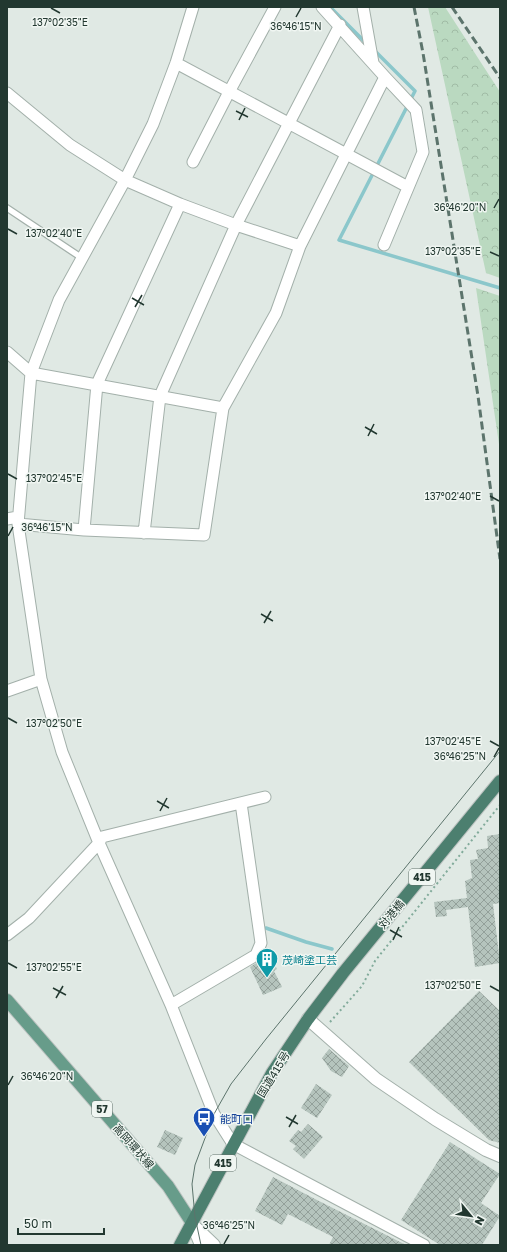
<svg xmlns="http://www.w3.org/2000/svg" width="507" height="1252" font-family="'Golos Text','Noto Sans JP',sans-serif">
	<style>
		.forest { fill: url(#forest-crowns) }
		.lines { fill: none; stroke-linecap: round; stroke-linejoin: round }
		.stream { stroke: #8bc7cb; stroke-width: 3.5 }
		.building { fill: url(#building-cross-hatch) }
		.service-casing { stroke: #a3b0aa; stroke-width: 8 }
		.minor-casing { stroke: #a3b0aa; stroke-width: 13 }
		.tertiary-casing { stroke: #a3b0aa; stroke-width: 14 }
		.secondary-casing { stroke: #a0b4ab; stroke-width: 14 }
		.primary-casing { stroke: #bdc3c1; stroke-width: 14 }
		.trunk-casing { stroke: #bdc3c1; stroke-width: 14 }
		.path { stroke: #82ab9b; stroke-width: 2; stroke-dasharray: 2 3; stroke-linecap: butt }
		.service { stroke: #fff; stroke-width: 5.5 }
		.minor { stroke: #fff; stroke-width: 11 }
		.tertiary { stroke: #fff; stroke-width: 12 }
		.secondary { stroke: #fff; stroke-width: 12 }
		.primary { stroke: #679c8a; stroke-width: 12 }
		.trunk { stroke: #4c7f6f; stroke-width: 12 }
		.tram { stroke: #5c746c; stroke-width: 1 }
		.rail { stroke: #5c746c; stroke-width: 3; stroke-dasharray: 8 4; stroke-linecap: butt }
		.ticks { fill: none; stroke: #223830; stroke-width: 1.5 }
		.labels { text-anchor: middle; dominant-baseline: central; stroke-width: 3; stroke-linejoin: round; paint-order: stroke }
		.shield { fill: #f0f6f2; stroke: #60716a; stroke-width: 1 }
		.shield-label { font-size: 10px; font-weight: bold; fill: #223830 }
		.street-label { font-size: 11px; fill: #223830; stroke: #f0f6f2 }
		.culture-label { font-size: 11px; fill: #0d838f; stroke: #f0f6f2; text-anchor: start }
		.transit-label { font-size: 11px; fill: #164399; stroke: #f0f6f2; text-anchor: start }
		.ticks-label { font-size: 10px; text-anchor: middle; fill: #223830; stroke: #f0f6f2; stroke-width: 3; stroke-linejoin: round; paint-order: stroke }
	</style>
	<defs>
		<pattern id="forest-crowns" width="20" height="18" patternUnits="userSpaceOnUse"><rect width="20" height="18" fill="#bad9c0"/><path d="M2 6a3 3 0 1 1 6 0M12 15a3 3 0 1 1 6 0" fill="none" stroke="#a0bba5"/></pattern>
		<pattern id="building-cross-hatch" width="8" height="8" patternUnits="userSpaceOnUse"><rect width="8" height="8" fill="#b5c4bd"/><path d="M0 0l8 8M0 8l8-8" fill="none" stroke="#93a09a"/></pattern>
	</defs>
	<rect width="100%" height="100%" fill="#e0e9e4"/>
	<path class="forest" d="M428,7H445L500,92V278L486,273Z
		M476,288L500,296V451Z"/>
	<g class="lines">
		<path class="stream" d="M330,7L366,43
			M375,51L415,91L339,240L500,288
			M266,928L306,942L332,949"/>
	</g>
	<path class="building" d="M500,834V880H499L500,903L493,904L500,963L475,967L468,907L446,910L447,916L436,917L434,902L467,898L465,881L472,878L470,860L478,859L476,850L488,848L487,836Z
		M270,954L277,969L274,971L282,987L263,995L250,967Z
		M479,991L500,1011V1143L489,1140L409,1062Z
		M329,1049L349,1066L342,1077L331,1071L322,1058Z
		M316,1084L332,1095L317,1118L301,1108Z
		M308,1124L323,1137L304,1159L293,1149L296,1146L289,1141L298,1130L301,1132Z
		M165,1130L183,1138L175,1155L157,1147Z
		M450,1142L500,1174L481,1203L500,1216L482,1245H440L401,1220Z
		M273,1177L315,1199L406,1245H329L333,1237L288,1214L282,1225L255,1211Z"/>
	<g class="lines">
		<g class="service-casing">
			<path id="service" d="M7,208L82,258"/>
		</g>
		<g class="minor-casing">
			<path id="minor" d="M193,7L176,63L153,124L125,180L59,300L31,373L18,524L41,679L62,752L99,843L171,1005L214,1114L233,1144L424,1245
				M322,7L385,77L416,110L423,152L384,245
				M363,7L373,63
				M176,63L408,187
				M7,93L70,145L125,180L180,204L236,225L300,246
				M193,162L229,92L275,7
				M7,352L31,373L223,408
				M7,519L18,517
				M18,524L84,530L204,535L223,408L276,313L300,246L385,77
				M84,530L97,384L180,204
				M144,533L160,396L236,225L340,25
				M7,691L41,679
				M7,935L29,918L99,843L102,837L265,797
				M171,1005L256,955L261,943L241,803"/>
		</g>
		<g class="tertiary-casing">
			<path id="tertiary" d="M308,1019L376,1079L435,1119L486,1150L500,1156
				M193,1225L214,1245"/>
		</g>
		<g class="secondary-casing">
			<path id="secondary" d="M192,1223L201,1245"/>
		</g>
		<g class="primary-casing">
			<path id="primary" d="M7,1000L168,1186L192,1223"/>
		</g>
		<g class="trunk-casing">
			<path id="trunk" d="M180,1245L272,1073L308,1019L343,973L500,781"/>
		</g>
		<path class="path" d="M330,1022L362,986L375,961L500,805"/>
		<use href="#service" class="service"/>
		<use href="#minor" class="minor"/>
		<use href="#tertiary" class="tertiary"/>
		<use href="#secondary" class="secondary"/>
		<use href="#primary" class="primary"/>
		<use href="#trunk" class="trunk"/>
		<path class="tram" d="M201,1245L195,1217L192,1184L195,1165L214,1114L231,1084L266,1039L500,751"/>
		<path class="rail" d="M414,7L423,53L478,396L500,559
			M452,7L500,78"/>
	</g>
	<path class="ticks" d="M51,8L60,13M296,17L301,8M236,111L248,117M239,120L245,108M494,208L499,199M8,229L17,234M490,252L499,256M132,298L144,305M135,307L142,295M365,427L377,434M368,436L374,424M8,474L17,479M490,496L499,501M8,536L13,527M261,614L273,621M264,623L271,611M8,718L17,723M490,741L499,746M494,757L499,748M157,801L169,808M160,811L167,798M390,930L402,937M393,940L399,927M8,963L17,968M490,986L499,991M53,988L66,995M56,998L63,986M8,1085L13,1076M286,1117L298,1124M289,1127L296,1115M224,1244L229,1235"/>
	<defs>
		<g id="building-pin" transform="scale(1.15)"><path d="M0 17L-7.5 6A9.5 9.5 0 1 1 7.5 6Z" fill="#0f9aa8" stroke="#f0f6f2"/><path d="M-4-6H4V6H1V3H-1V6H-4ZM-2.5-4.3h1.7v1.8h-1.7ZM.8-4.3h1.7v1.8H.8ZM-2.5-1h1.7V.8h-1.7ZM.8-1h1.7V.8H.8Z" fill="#fff"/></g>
		<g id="bus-pin" transform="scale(1.15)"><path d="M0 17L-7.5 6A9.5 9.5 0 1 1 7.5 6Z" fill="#1a4fb4" stroke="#f0f6f2"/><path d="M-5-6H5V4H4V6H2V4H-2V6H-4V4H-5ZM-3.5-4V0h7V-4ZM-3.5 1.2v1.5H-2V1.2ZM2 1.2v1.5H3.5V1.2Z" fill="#fff"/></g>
	</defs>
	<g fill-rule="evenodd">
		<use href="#building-pin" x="267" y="959"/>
		<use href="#bus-pin" x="204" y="1118"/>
	</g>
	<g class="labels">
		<g class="shield">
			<rect x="409" y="869" width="26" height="16" rx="3"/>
			<rect x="92" y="1101" width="20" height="16" rx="3"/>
			<rect x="210" y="1155" width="26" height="16" rx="3"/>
		</g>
		<g class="shield-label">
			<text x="422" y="877">415</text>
			<text x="102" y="1109">57</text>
			<text x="223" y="1163">415</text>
		</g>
		<g class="street-label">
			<text transform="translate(391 914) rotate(-51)">対港橋</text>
			<text transform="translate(273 1074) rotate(-59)">国道415号</text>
			<text transform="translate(134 1146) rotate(49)">高岡環状線</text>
		</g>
		<g class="culture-label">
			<text x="282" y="959">茂崎塗工芸</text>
		</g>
		<g class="transit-label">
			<text x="220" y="1118">能町口</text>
		</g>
	</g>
	<g class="ticks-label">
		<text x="60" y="26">137°02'35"E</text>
		<text x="296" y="30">36°46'15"N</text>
		<text x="460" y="211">36°46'20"N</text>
		<text x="54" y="237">137°02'40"E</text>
		<text x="453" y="255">137°02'35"E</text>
		<text x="54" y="482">137°02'45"E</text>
		<text x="453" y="500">137°02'40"E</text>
		<text x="47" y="531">36°46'15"N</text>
		<text x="54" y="727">137°02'50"E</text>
		<text x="453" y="745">137°02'45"E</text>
		<text x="460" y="760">36°46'25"N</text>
		<text x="54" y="971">137°02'55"E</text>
		<text x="453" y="989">137°02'50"E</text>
		<text x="47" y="1080">36°46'20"N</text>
		<text x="229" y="1229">36°46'25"N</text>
	</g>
	<rect width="507" height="1252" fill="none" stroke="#223830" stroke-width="16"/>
	<g transform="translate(471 1216) rotate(119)" stroke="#f0f6f2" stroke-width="3" paint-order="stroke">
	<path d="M0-3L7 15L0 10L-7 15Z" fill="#223830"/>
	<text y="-6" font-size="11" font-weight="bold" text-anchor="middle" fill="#223830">N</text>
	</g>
	<path d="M18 1228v6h86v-6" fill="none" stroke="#223830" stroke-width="2"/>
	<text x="24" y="1228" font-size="12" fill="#223830" stroke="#f0f6f2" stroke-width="3" paint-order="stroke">50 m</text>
</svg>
